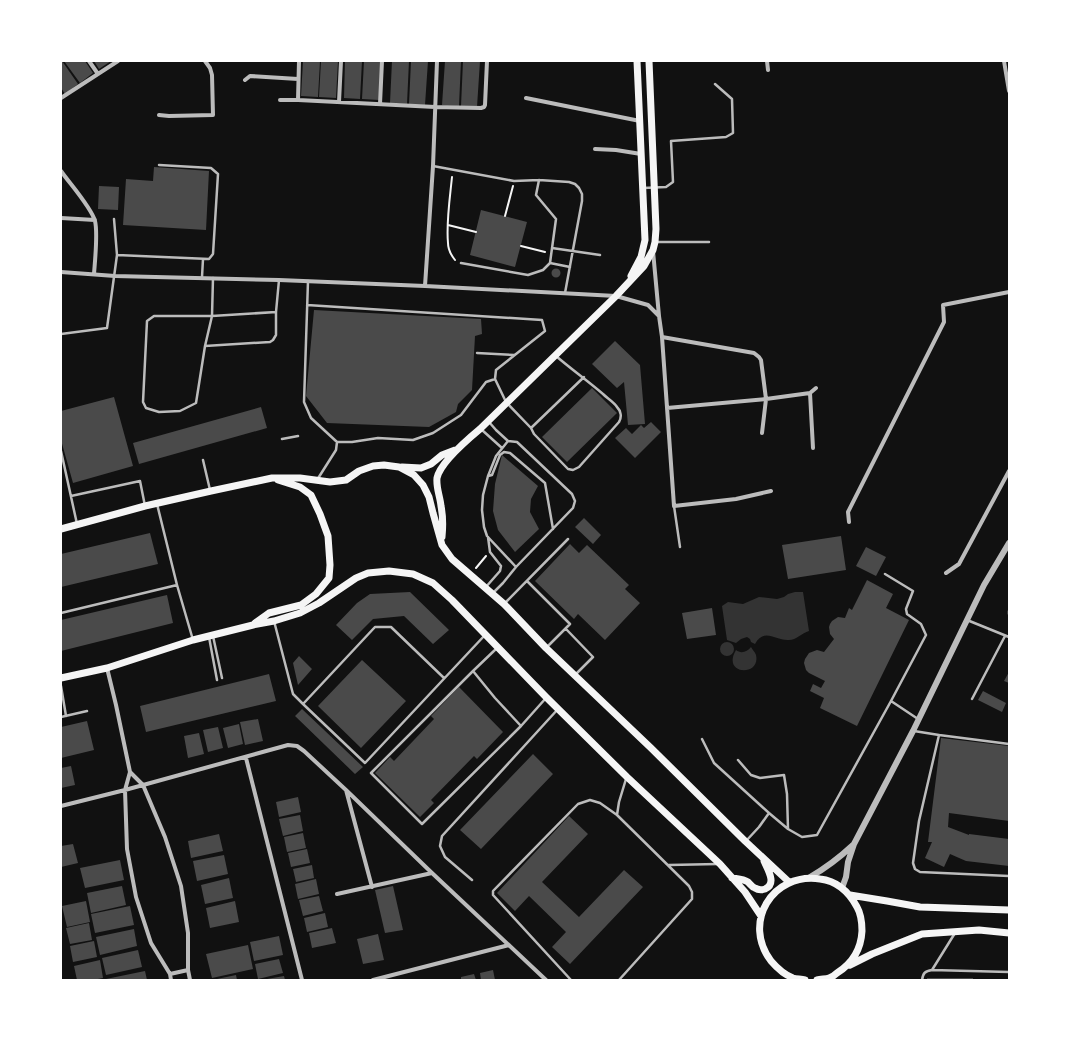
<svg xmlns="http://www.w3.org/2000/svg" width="1070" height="1041" font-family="'Playfair Display',serif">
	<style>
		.water { fill: #333 }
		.building { fill: #4a4a4a }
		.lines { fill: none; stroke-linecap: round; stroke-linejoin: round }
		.path { stroke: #f5f5f5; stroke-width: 2 }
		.service { stroke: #bcbcbc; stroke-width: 2.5 }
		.minor { stroke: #bcbcbc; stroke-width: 4 }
		.tertiary { stroke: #bcbcbc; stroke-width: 6 }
		.secondary { stroke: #f5f5f5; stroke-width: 7 }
	</style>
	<rect width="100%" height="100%" fill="#111"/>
	<path class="water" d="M795,592H803L809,631C802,633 796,640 789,640C775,641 765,627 755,644L751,642L750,639L747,637L741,639L736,643L727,640L722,606L728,602L743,604L759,597L777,599L784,597L788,594Z
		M720 649a7 7 0 1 1 14 0a7 7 0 1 1-14 0Z
		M751,647C752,649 755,652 756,655C761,677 721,675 736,650C741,654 747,652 751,647Z"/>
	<path class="building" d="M61,61H62L78,84L65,94L61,88Z
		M64,61H85L93,73L80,83Z
		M94,61H111L99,69Z
		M303,61H320L318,97L301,96Z
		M321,61H338L336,98L319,97Z
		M345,61H362L360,99L344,98Z
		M364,61H381L379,100L362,99Z
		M392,61H409L407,104L390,103Z
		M411,61H428L425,105L409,104Z
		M445,61H461L459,106L442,105Z
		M463,61H480L477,107L461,106Z
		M154,167L209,171L206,230L123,225L126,179L153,181Z
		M99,186L119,187L118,210L98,209Z
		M481,210L527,222L515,267L470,255Z
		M551.5 273a4.5 4.5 0 1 1 9 0a4.5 4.5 0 1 1-9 0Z
		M314,310L481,319L482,334L475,336L472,390L458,404L456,412L429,427L327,423L306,396Z
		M615,341L640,365L645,424L628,425L624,382L617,388L592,364Z
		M592,388L617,413L567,462L542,437Z
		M114,397L133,466L73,483L61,440V411Z
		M261,407L267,428L139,464L133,443Z
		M651,422L661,432L635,458L615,438L626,428L632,434L641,425L644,428Z
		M502,455L538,486L531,499L530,512L539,529L515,552L498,530L493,511L495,484Z
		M584,518L601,535L593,544L575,527Z
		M150,533L158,564L61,587V554Z
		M841,536L846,570L788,579L782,545Z
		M570,544L579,553L587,545L629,585L625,589L640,603L605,640L578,614L574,619L535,581Z
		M866,547L886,557L876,576L856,566Z
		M867,580L893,594L886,608L909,620L857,726L820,708L824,698L810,691L813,684L821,688L825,681L809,673L806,670L804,663L805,659L809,653L817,650L824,652L834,639L830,634L829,627L830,624L832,621L838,617L845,618L849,608L852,610Z
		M410,592L449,630L433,644L404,616L373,619L352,640L336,625L357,603L370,594Z
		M167,595L173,623L61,651V620Z
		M712,608L716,635L687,639L682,613Z
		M299,656L312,669L298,685L293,663Z
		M362,660L406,701L361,748L318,706Z
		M1009,672V683L1004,681Z
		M269,674L276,701L146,732L140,706Z
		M459,687L503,732L477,759L474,756L431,800L434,803L420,817L375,773L390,757L394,761L434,719L431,716Z
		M983,691L1006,703L1002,712L978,700Z
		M302,709L363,767L355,774L295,716Z
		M258,719L263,741L245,745L240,722Z
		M87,721L94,750L61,758V727Z
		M239,724L243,744L228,748L223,728Z
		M218,727L223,748L208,752L203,730Z
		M199,733L204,754L188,758L184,736Z
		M941,738L1009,746V821L949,813L948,827L969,835V834L1009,839V866L966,861L950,854L944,867L925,858L932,842H928Z
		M533,754L553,774L481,849L460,830Z
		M71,766L75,785L61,788V768Z
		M298,797L301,812L279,817L276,802Z
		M300,815L303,831L283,836L279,819Z
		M569,816L588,834L542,882L579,917L624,870L643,887L570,964L552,947L566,932L529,896L515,911L497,893Z
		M303,833L306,848L287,852L284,837Z
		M219,834L223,851L191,858L188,841Z
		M73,844L78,863L61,867V846Z
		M307,849L310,863L291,867L288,853Z
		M224,855L228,874L197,881L193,861Z
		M120,860L124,880L85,888L80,868Z
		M312,865L314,878L296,882L293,869Z
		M229,878L233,898L205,904L201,885Z
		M316,879L319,894L298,899L295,884Z
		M122,886L126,905L91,913L87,893Z
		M393,886L403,930L385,933L375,890Z
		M319,896L323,911L303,916L299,900Z
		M86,901L90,922L67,927L62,906Z
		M235,901L239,922L210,928L206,908Z
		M130,906L134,925L95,933L91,914Z
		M325,913L328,927L307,932L304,918Z
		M89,923L92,940L70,944L66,928Z
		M332,928L336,943L312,948L309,933Z
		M134,929L137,946L100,955L96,937Z
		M378,934L384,960L363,964L357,939Z
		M279,936L283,955L254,961L250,942Z
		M94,941L97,957L73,962L70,946Z
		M248,945L253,969L212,978L206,954Z
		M138,950L142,967L106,975L102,958Z
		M279,959L283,973L258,979L255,964Z
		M100,960L103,978L93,980H77L74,966Z
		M493,970L495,980H481L480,973Z
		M145,971L147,980H106V979Z
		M474,974L476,980H461V977Z
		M236,975L237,980H217V979Z
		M284,976L285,980H267V979Z
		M927,978H973V980H927Z"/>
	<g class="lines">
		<path class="path" d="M452,177C450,197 446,223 448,243C448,249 451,255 455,260
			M505,216L513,186
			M448,225L476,232
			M521,246L545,252
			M476,568L486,556"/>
		<path class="service" d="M433,166L514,181L539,180L569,182L575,184L579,188L582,194V201L565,293
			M539,180L536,195L556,219L550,263L570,267
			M643,188L666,187L673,182L671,141L726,137L733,133L732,99L715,84
			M656,242H709
			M552,248L600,255
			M117,255L209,259L213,254L218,174L211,168L159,165
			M461,263L528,275L543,270L550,263
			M202,277L203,259
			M213,278L212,316H154L147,321L143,402L146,408L159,412L180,411L196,403L205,346L212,316L276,312
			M308,281L304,402L311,418L337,442H352L378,438L413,440L433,433L461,415L486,382L495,379
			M307,305L542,320L545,331L496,370L495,379L506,402L531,428L534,434L568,469L573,470L579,467L619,422C622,417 621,411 617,407C614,402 607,398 603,394C588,381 571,369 556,356
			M61,334L107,328L117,255L114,219
			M205,346L270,342L273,340L276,335V312L279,280
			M477,353L514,355
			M489,422L496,430L508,441L517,442L572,494L575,501L573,508L516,567L487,536L484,527L482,510L483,495L488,476L496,456L508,441
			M531,428L584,377
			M482,430L502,448
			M282,439L298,436
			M61,451L77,524
			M203,460L210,490
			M488,476L492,475L500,455L504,452L510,453L545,483L553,529
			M317,480L336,450L337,442
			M71,496L140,481L145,506
			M157,504L177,585L193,640
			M674,506L680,547
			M527,581L570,624L546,648
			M485,588L500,571L501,566L490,552L488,537
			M494,592L503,583L516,567
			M505,603L568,539
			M1009,611V614
			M61,613L177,585
			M967,620L1009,637
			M274,621L293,694L303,704
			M566,629L593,657L575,675
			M213,636L222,678
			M209,637L217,680
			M473,671L497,648
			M444,678L391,627H375L303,704L365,763L485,635
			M61,686L66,716
			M972,699L1005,636
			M891,701L918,719
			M61,717L87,711
			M521,726L422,824L371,773L473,671L495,698L521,726L546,698
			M914,731L939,735
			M702,739L714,763L769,813L788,829L802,837L817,835L891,701L926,635L921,624L907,614L906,609L913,591L885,574
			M1009,744L939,735L919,821L913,863L915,869L920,872L1009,876
			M738,760L751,775L760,778L784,775L787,794L788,829
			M746,841L759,827L769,813
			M669,865L718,864
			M472,880L445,857L440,846L442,836L558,709
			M932,970L955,933
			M571,980L493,895V891L578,804L590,800L600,803L617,815
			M619,980L692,899V892L689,886L617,815L619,802L626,779
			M922,980C923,973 925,971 932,970L1009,972"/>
		<path class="minor" d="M89,61L98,74
			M767,61L768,70
			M1004,61L1009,91
			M245,80L250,76L298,79
			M61,98L118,61
			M526,98L640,121
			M280,100H298L435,107L481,108L484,107L485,105L487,61
			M298,100L299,61
			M339,102L341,61
			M380,104L382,61
			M159,115L169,116L213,115L212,75L210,68L205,61
			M595,149L616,150L641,154
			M61,171C70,184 91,207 95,221C98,233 95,260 94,274
			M61,218L95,220
			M653,251L659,316L662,337L674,506L736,499L771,491
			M61,272L115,276L279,280L425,286L616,296L648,305L659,316
			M425,286L433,166L437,61
			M662,337L754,353L759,357L761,360L766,399L762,433
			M810,393L813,448
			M667,408L766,399L810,393L816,388
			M849,522L848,512L944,322L943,305L1009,292
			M946,573L959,564L1009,471
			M107,668L116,705L130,772L125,790L127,849L136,897L151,943L170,974L171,980
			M246,758L302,980
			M130,772L143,785L165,837L181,886L188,933V970L190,980
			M346,790L372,887
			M61,806L125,790L288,745L297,746L304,751L346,790L432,873L546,980
			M337,894L432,873
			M170,974L188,970
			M373,980L509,945"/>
		<path class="tertiary" d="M810,877C826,868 839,858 853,845
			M842,888L846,877L848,862L854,844L913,731L984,585L1009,543"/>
		<path class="secondary" d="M631,276L641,257L645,240L637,61
			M402,467L421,468L431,464L442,455L455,450
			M61,529L145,506L211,491L272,478H300L330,482L346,480L359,471L373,466L384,465L399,467L414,475L423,485L429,497L433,513L442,545L452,559L504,604L546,648L651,748L745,841L789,882
			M442,537C443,527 443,516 441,506C440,496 436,488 437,478C440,463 468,439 480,429L616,296L644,266L653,250L655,242L656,229L649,61
			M255,623L269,613L301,605L316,594L329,578L330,565L328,536L320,514L311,495L300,487L278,480
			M61,678L107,668L193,640L253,625L274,621L300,613L319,603L356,578L368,573L389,571L413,574L433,583L452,600L546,697L627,777L720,864L745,892L761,916
			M732,878C738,879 743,879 748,882C750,884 752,887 755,888C758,890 762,890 765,889C777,884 768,870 764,861
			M850,895L887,901L920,907L1009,910
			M850,965L872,954L922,934L979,930L1009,933
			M805,980C801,979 796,979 793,978C785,975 777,968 771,961C742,923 772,872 820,879C837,881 849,892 857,907C861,914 862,923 862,931C861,950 853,963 837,973C835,975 832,977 829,978C826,979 821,979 817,980"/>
	</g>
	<rect width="1070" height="1041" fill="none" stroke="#ffffff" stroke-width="124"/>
</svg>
